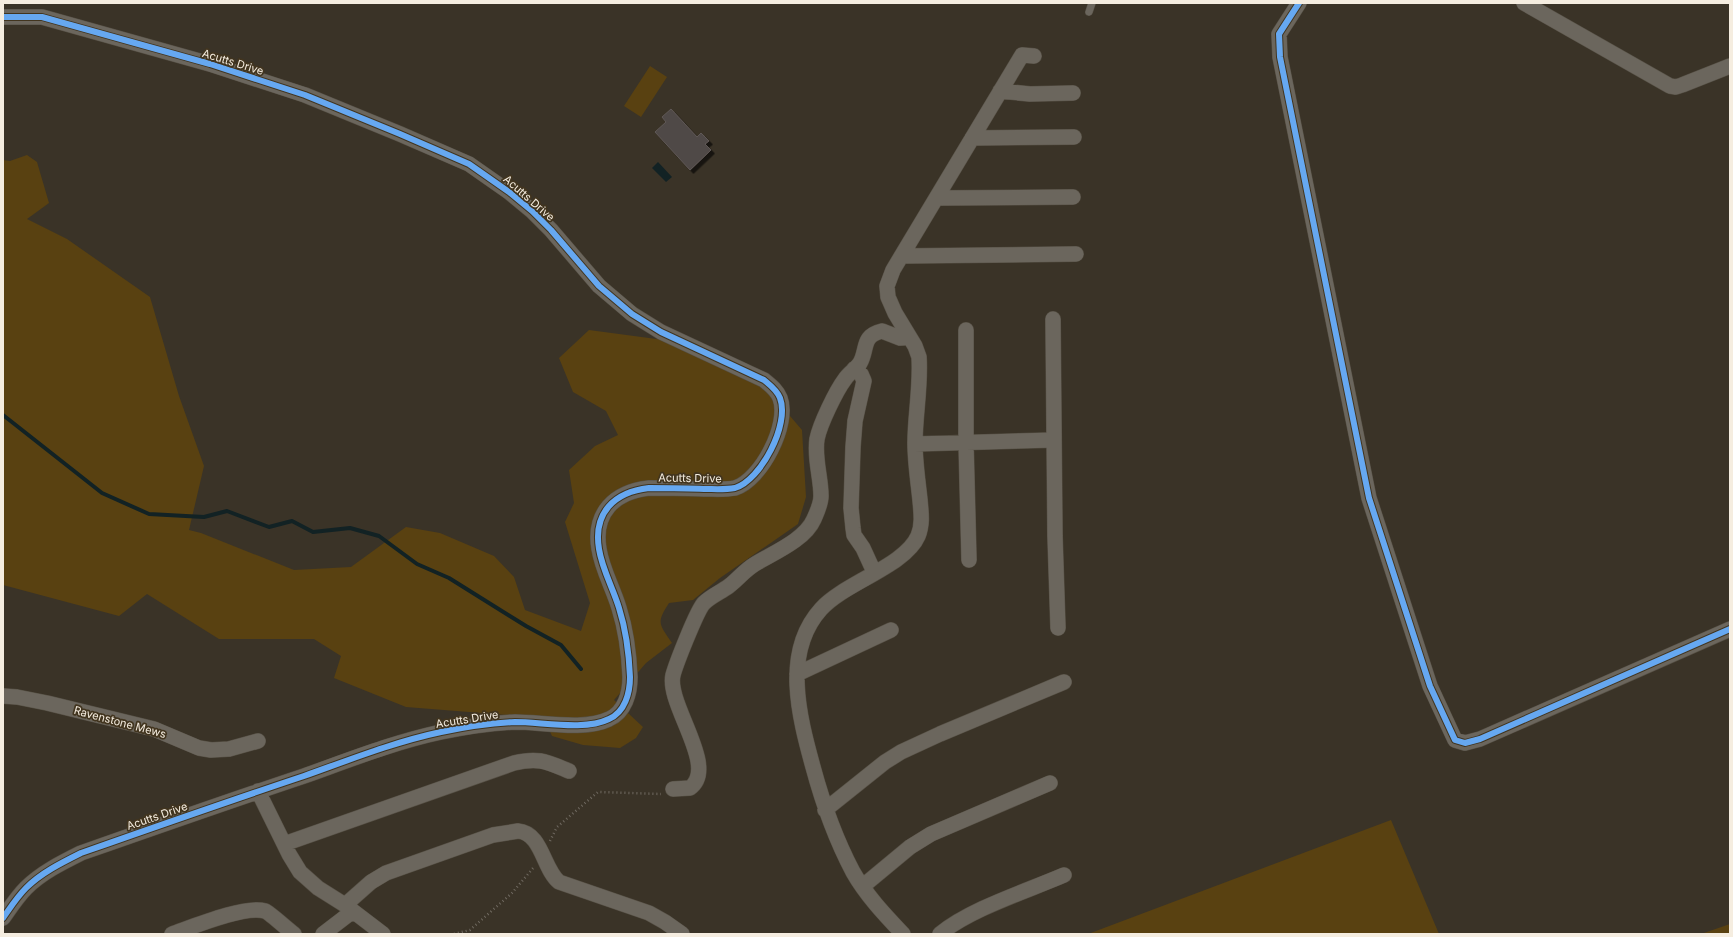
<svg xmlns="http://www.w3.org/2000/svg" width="1733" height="937" font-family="Inter,sans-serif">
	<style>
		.green { fill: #594111 }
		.water { fill: #122224 }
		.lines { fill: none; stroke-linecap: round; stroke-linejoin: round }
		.stream { stroke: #122224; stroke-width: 4 }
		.building { fill: #504946; stroke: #5f5856; filter: url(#shadow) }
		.service-casing { stroke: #575146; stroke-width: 8 }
		.minor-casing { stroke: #575146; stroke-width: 16 }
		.path { stroke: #706a61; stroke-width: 2.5; stroke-dasharray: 1 3; stroke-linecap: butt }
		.service { stroke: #6b665d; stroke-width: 7 }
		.minor { stroke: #6b665d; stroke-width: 15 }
		.cycleway-casing { stroke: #42351f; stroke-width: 8 }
		.cycleway { stroke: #66a8f1; stroke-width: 6 }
		.labels { text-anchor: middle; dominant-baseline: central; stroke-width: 3.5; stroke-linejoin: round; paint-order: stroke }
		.street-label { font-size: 11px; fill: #f5ede0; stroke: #42351f }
	</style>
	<defs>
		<filter id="shadow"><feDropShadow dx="3.5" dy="3.5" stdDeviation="0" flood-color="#0009"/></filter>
	</defs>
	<rect width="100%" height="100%" fill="#3a3327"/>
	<path class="green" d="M650,66L667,77L641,117L624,106Z
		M27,155L37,162L49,203L27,219L67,239L150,297L179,396L204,466L189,530L201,533L294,570L351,567L406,527L440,533L494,556L514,577L525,610L581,631L590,603L565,522L574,503L569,470L595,446L618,435L606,411L573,392L559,358L589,330L664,340L766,388L802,430L806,497L798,524L720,578L693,600L669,603C656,623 659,624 672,643L646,663L614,700L643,727L636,738L620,748L583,745L552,736L544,718L406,707L334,678L341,656L314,639H219L147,594L119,616L3,585V160L10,161Z
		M1391,820L1439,934H1088Z
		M1730,924V934H1701Z"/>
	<path class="water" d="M658,162L672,177L666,182L652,168Z"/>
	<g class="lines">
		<path class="stream" d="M3,415L102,493L149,514L204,517L227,511L269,527L292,521L313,532L350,528L379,536L417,564L449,578L526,626L561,645L581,669"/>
	</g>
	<path class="building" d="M671,109L697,137L701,133L709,141L705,144L711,150L690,170L655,132L666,122L662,117Z"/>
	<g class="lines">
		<g class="service-casing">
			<path id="service" d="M1089,12L1092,3"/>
		</g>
		<g class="minor-casing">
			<path id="minor" d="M1299,3L1279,34L1280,57L1369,498L1430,686L1455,740L1465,743L1480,739L1730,629
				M1524,3L1670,86L1676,87L1682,85L1730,66
				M3,17H42L210,64L305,95L400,134L469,164L509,192L532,211L551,230L599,286L632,314L661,332L764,380C770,385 777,390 780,398C790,424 761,480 735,488C724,490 714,489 704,489C686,488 667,488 649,488C614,492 593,513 599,549C602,569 613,588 619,608C626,630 629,653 630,677C630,693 625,712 609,719C585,731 542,722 515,722C491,723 465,727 441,732C394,742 349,760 304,776C229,801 155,827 81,853C61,863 41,873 26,888C17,897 10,908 3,918
				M1000,91L1030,94L1073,93
				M972,138L1074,137
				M937,198L1073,197
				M902,256L1076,254
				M1053,319L1055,536L1058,628
				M966,330V442L969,560
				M854,369L861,374L864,381L855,421L853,447L851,508L853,528L854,535L863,548L874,572
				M915,444L1054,440
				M797,674L891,630
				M3,696L17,697L47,703L154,729L199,748L211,750L229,749L258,741
				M673,789L690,788C719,767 666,704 673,675C676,664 697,610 704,603C711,596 721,592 729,586C738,579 745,570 755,564C773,553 805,540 814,519C817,512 821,504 821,496C821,477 814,458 817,439C820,424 836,391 845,379C849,373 856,369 860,363C868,349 861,336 882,331L900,338L909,337
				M258,791L289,854L300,872L318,888L345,905L383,934
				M825,810L885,762L901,752L940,734L1064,682
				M284,844L514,763C539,757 547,762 569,771
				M863,886L910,847L931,834L1050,783
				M345,905L371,882L386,873L493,835L518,831C542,833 543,869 559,882L649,913L665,922L682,934
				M172,934C192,927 245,905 265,911C270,913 287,929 294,934
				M323,934L353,911
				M903,934C885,915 866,895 853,872C835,838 823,804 813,767C799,716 782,652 821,609C844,583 905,566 918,536C923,524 921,512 920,500C918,481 915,462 915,443C915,415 921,386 919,357L915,346L895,313L888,297L887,286L893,270L1022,55L1034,56
				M940,934C970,909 1027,891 1064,875"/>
		</g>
		<path class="path" d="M550,841L557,827L598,792L661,794
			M454,934L470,930L512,893L534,867"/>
		<use href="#service" class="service"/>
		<use href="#minor" class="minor"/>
		<g class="cycleway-casing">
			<path id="cycleway" d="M1299,3L1279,34L1280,57L1369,498L1430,686L1455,740L1465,743L1480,739L1730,629
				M3,17H42L210,64L305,95L400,134L469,164L509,192L532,211L551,230L599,286L632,314L661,332L764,380C770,385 777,390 780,398C790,424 761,480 735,488C724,490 714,489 704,489C686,488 667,488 649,488C614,492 593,513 599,549C602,569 613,588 619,608C626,630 629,653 630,677C630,693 625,712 609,719C585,731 542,722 515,722C491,723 465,727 441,732C394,742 349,760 304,776C229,801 155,827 81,853C61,863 41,873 26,888C17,897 10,908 3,918"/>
		</g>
		<use href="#cycleway" class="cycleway"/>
	</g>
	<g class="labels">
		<g class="street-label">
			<text transform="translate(233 62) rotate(17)">Acutts Drive</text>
			<text transform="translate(529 198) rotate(41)">Acutts Drive</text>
			<text transform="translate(690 478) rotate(1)">Acutts Drive</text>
			<text transform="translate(467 719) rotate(-9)">Acutts Drive</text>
			<text transform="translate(120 722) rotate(15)">Ravenstone Mews</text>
			<text transform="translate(157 816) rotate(-19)">Acutts Drive</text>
		</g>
	</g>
	<rect width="1733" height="937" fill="none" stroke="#f5ede0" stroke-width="8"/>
</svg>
